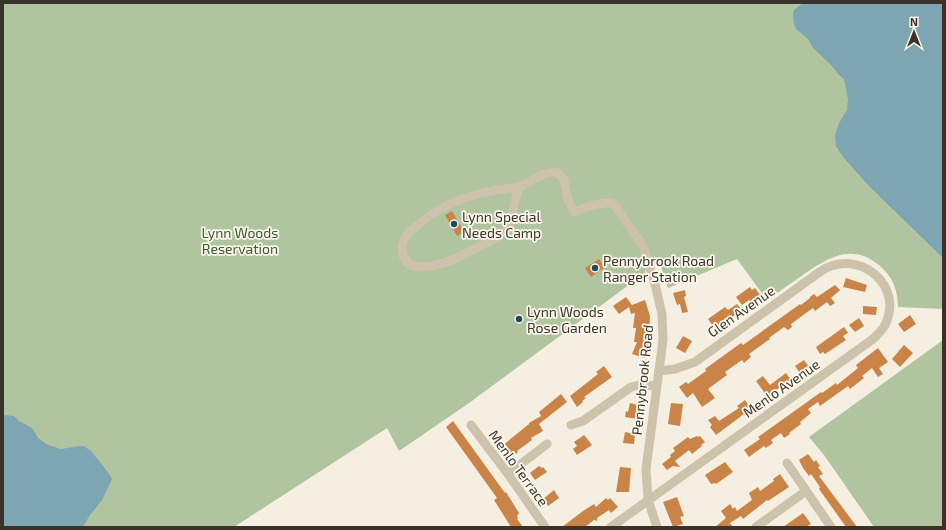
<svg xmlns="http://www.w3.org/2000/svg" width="946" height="530" font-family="'Exo 2',sans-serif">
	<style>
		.green { fill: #afc49f }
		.water { fill: #7da5b2 }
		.building { fill: #ca8448 }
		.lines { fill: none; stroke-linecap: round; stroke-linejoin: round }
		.street { stroke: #cdc2ab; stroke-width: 9 }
		.poi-dot { fill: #1e4c5e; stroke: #fbf8ed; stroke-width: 1.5 }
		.labels { text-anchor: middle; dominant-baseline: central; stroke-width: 3.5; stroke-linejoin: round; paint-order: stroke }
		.poi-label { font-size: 14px; fill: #3b332a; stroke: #fbf8ed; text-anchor: start }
		.park-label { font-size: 14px; fill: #405a2d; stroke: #fbf8ed }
		.street-label { font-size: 14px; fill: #3b332a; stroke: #fbf8ed }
	</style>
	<rect width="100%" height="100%" fill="#f4efe0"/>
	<path class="green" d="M3,3H943V309L898,307C898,291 893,277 880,266C851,241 826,259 800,277C789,285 778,292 767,300L737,259L668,288L659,261L646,268L645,273L469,403L399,451L387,428L234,527H3Z
		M943,340V527H874L824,455L809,437Z"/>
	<path class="water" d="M803,3H943V258L869,186L843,157L836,146L835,135L839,123L847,110L848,99L845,83L843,78L839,75L831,65L813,48L808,39L796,29L794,24L793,14L794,10Z
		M3,415L14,416L19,421L32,428L38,438L46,444L61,449L80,446H84L91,451L100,462L109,474L112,479L102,500L90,515L83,527H3Z"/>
	<path class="building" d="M452,211L464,232L457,236L445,215Z
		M599,259L605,267L591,277L585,268Z
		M846,278L867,285L865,292L843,287Z
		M835,285L840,290L831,298L835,303L830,306L827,302L815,311L813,308L791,324L792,327L788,330L784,327L769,338L770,339L749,354L751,357L744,363L742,360L725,372L727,375L708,389L715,398L702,407L693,393L687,398L679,387L686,382L688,384L706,371L705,369L741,343L743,345L800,304L801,305L810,298V297L814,294L817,297Z
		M750,287L752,290L755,288L761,296L751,302L749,300L742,305L736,297Z
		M685,290L686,296L684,297L688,312L682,313L680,304L677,305L673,293Z
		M626,297L632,305L645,300L650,316L648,350L644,358L632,354L637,342H634L636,328H633L635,313L631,314L629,307L619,314L613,306Z
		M737,304L742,310L715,329L708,319L725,307L728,310Z
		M863,306L877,307L876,315L863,314Z
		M910,315L916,324L904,332L898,324Z
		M859,318L864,326L855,332L849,325Z
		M844,327L848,333L843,336L846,340L825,354L823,352L820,354L816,347Z
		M683,336L692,341L685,353L676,348Z
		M904,345L913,353L900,367L892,359Z
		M878,348L888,362L879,368L883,374L878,377L872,368L862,376L864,378L850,389L848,386L820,406L818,402L808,409L811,413L800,422L801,424L789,433L790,434L784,438L781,433L771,440L773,443L766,448L764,446L749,457L744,450L760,439L758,437L821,392L822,393L836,383L837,385L858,368L856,365Z
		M804,360L809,367L800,373L795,366Z
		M604,366L612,377L584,397L586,398L582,401L583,402L577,407L570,396L598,374L596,372Z
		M786,373L791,380L767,396L756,381L763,376L770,385Z
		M561,394L567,402L539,424L543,431L531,438L532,440L517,451L518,452L511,458L502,446L529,424V423L541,416L539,412Z
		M745,400L752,411L745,416L744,414L716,435L710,427L712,425L708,420L715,416L719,421L739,408L737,406Z
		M630,403L638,405L637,413L644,415L643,420L625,417L626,411L628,412Z
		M671,403L683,404L680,426L668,424Z
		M453,421L505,493L506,492L519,513L517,516L518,518L517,519L523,527H511L494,500L497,498L446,427Z
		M625,432L635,434L634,444L623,443Z
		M584,435L592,445L577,455L573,449L577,446L574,442Z
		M697,436L698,437L700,436L705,442L701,445L702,446L692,454L689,450L675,461L680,467L673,466L667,470L662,464L671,457L670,455L675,451L673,448L688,437L690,439Z
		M808,454L814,462L816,460L820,466L818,467L823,474L819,476L857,527H846L819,489L820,487L811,474L809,476L803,468L799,460Z
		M725,462L733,472L716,484L715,483L711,484L705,475Z
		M539,466L542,468L543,467L547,472L535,480L530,473Z
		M620,467L631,468L629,492H616Z
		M780,474L789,487L768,501L767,500L743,519L741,516L730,523L733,527H715L726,518L721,511L730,504L733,509L735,507L737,511L752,500L749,493L758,487L760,491L774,481L773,479Z
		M554,490L559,498L548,506L543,499Z
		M677,497L684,516L680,517L683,524L673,527L663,502Z
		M606,498L608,500L610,498L618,507L611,513L609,510L597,518V521L594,520L585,527H562L583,511L594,504L596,507Z
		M803,513L811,524L806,527H783Z"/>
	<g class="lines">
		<path class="street" d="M520,187C512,200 515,218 506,230C498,239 479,246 469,252C456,259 410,280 403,255C402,250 402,245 404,240C406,233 414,228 420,223C447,201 478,191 513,188C529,187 540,169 558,173L564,179L568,200L574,212C582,208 607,200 614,204L643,246L655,284L662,314L663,340L646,469L648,500L657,527
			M471,425L508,474L545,527
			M571,425L583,421L631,387L639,385L657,386
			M787,463L831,527
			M508,474L547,444
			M611,527L873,339C877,335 882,331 885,325C905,285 858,247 821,271L695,362L675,369L659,371
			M756,527L806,491"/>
	</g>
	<g class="poi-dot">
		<circle cx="454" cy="224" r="4"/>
		<circle cx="595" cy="268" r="4"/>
		<circle cx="519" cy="319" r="4"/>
	</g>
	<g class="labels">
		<g class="poi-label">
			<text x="462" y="216">Lynn Special<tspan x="462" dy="16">Needs Camp</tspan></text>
			<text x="603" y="260">Pennybrook Road<tspan x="603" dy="16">Ranger Station</tspan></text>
			<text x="527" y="311">Lynn Woods<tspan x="527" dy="16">Rose Garden</tspan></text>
		</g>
		<g class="park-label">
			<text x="240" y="232">Lynn Woods<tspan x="240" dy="16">Reservation</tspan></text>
		</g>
		<g class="street-label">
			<text transform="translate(741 311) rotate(-35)">Glen Avenue</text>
			<text transform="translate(642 380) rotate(-84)">Pennybrook Road</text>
			<text transform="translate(781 388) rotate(-35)">Menlo Avenue</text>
			<text transform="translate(519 468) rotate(54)">Menlo Terrace</text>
		</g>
	</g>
	<rect width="946" height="530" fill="none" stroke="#3b332a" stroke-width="8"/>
	<g transform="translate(914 32)" stroke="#fbf8ed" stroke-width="3" paint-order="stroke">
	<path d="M0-3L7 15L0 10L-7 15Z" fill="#3b332a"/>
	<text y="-6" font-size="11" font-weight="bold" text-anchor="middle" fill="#3b332a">N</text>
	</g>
</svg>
